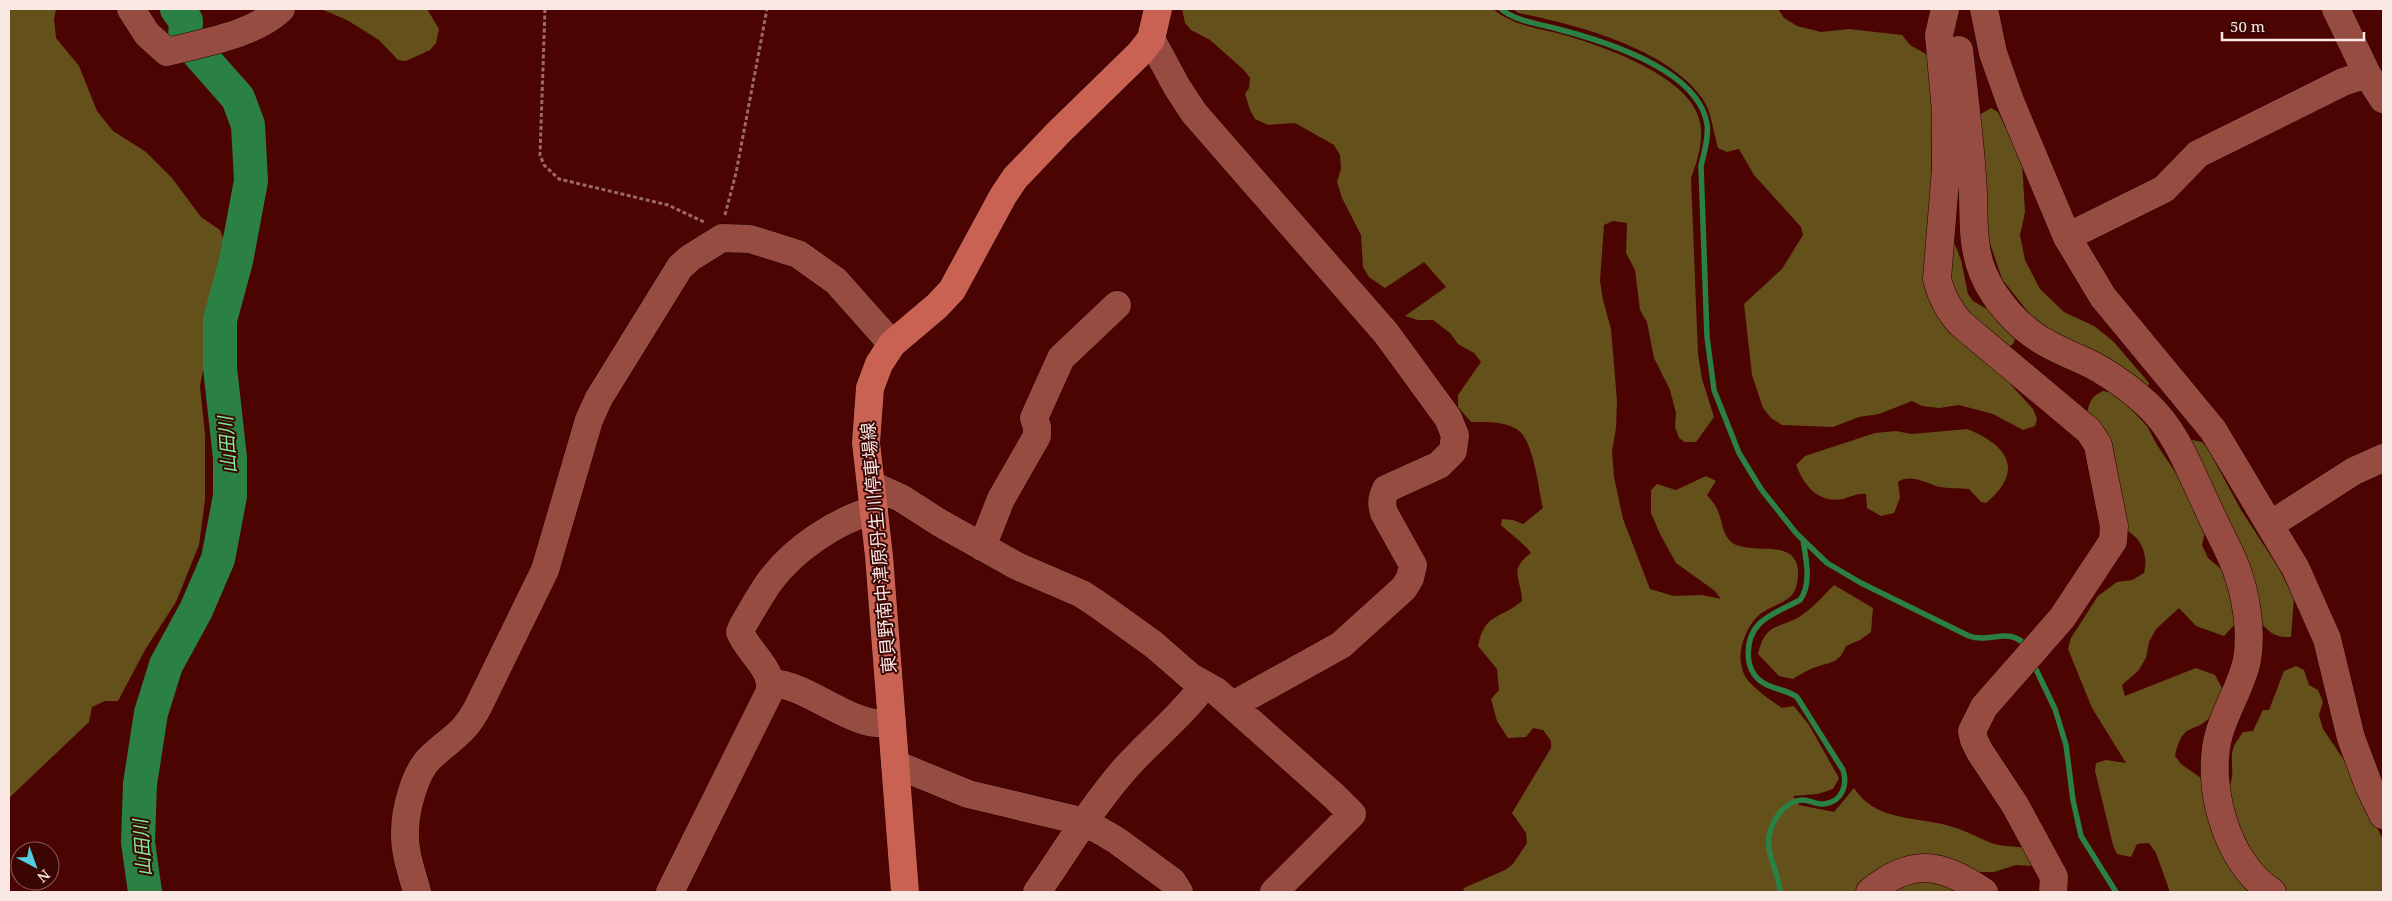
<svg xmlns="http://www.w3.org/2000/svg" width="2392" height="901" font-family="'Noto Serif','Noto Sans JP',serif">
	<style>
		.forest { fill: #63501a }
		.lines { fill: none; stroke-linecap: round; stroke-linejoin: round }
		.stream { stroke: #2a8143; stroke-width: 5.5 }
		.river { stroke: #2a8143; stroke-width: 34 }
		.minor-casing { stroke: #230201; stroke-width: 29 }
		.major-casing { stroke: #230201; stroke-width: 29 }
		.path { stroke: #9a6a67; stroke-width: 3; stroke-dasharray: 4 2.5; stroke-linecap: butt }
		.minor { stroke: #974c41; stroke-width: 28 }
		.major { stroke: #c96253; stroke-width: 28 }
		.labels { text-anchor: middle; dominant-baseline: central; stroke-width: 4; stroke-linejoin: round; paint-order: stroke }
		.street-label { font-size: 18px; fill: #fae8e5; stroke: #3a0503 }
		.water-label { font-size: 19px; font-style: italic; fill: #7fed98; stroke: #3a0503 }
	</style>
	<rect width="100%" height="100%" fill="#4c0402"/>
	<path class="forest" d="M9,9H56L54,19L56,38L79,66L97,111L113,131L146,152L172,178L201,217L220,230L227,248L200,386L205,434V500L199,545L176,602L145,650L118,701H105L92,707L89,722L9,798Z
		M321,9H427L439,29L436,43L430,50L406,61L398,60L379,40L347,20Z
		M1182,9H1493C1515,27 1541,28 1568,36C1607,48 1691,77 1700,122C1704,140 1697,162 1691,178L1698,354L1702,379L1714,417L1696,442H1685L1679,438L1675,427L1676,413L1670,390L1654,358L1647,322L1640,310L1635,270L1626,253L1627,223L1613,221L1604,225L1600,281L1603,300L1611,329L1617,401L1616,428L1612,451L1614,477L1623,519L1650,589L1674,596L1702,595L1721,599L1715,591L1676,563L1660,534L1651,513V490L1657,484L1676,490L1706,476L1716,481L1707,495C1710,499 1714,503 1716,507C1723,519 1721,536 1734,544C1754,554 1787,541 1796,562C1800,571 1798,591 1790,597C1780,605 1766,608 1757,617C1743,632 1735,657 1745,676C1750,686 1773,702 1782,708L1794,706L1809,725L1839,778L1833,789L1818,794L1793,796L1799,805L1834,812L1854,788C1874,820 1914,817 1946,825C1962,829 1975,836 1989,842C1999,847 2015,846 2027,848L2032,866L2016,865L1994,872H1974L1952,866L1861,892H1463L1464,888L1505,870L1513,864L1527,843L1526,833L1512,813L1551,748V741L1543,730L1533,728L1526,737L1508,738L1497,721L1491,699L1499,690L1497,669L1478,646C1485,612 1500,620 1522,601C1522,579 1507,570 1531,553C1523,542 1511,535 1501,525L1502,519L1513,520L1523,524L1543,508C1538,487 1534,442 1518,430C1505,421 1486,422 1471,422L1458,407V395L1481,362L1474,353L1458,344L1450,333L1433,320H1418L1405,316L1446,287L1424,262L1385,288L1369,277L1363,267L1361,235L1342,198L1337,182L1341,169L1340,155L1334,145L1295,123L1268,125L1255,119L1250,110L1245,94L1249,88L1250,78L1244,70L1210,40L1191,30L1185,23Z
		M1513,9H1778L1784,18L1797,26L1821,32L1849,29L1902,35L1910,45L1933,58L1930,257L2004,377L2033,409L2037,419L2035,426L2023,430L1993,414L1959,405L1939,408L1922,406L1912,401L1879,414L1859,417L1833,427L1782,425L1771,418L1763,408L1752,375L1744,304L1782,269L1803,235L1801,227L1754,175L1739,149L1727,152L1718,148C1713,131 1712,112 1702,98C1667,48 1575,24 1518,13Z
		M1991,108L1998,112L2022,162L2025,212L2020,235L2025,260L2040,289L2064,312L2094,326L2113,341L2149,383L2145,395L2036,322L2002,279L1986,231L1979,115Z
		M1949,213L1956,217L1954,242L1961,260L1968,294L1973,301L2003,318L2017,335L2013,344L2004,350L1994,349L1956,312L1945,294L1943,255L1946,216Z
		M2103,391L2116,393L2147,426L2157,445L2188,491L2205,532L2202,545L2208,558L2227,574L2236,623L2224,636L2196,626L2179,608L2156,629L2149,642L2146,658L2138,671L2122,685L2125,696L2196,668L2215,675L2224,692C2220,698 2217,708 2213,714C2194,737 2184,718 2175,756L2181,764L2201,778L2251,892H2170L2156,853L2149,843L2137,844L2131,857L2117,854L2113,845L2095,771L2096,763L2106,760L2126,763L2092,708L2068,649L2071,638L2098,596L2117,582L2132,580L2144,573C2149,555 2141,535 2122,529L2087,418C2088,404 2090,397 2103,391Z
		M1967,429C2008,445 2025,471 1986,503L1981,502L1969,489C1959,488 1946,489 1936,486C1924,482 1910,474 1898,482L1900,498L1894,513L1881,516L1867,508L1866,494C1858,493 1850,497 1843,499C1818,504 1804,485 1796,465L1805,456L1875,433L1896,431L1912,434Z
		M2192,440L2202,442L2208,449L2241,510L2278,567L2294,598L2291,637C2273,638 2268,631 2257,618L2187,445Z
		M1834,585L1873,608L1871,632L1860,640L1846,646C1840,661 1834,662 1819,666C1809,669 1801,674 1793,679L1779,676L1758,654C1766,620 1780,630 1802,615C1814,607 1824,595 1834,585Z
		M2296,666L2304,670L2309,685L2318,690L2323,702L2319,715L2323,729L2348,766L2383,840V892L2283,891L2246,854L2226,791C2238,778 2228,760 2234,746C2236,742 2240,737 2243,732L2253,731L2263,710H2269L2284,671Z
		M1913,874L1975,892H1877Z"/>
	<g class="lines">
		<path class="stream" d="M1501,9C1515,21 1540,24 1558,29C1604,41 1698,69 1707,124C1709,137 1704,153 1701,166L1707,337L1714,390L1739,453L1761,489L1796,533L1827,563L1861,583L1969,636C1990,644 2010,625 2027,647
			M2033,663L2055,709L2066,745L2073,800L2081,836L2116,892
			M1780,892C1779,873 1766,855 1769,836C1772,820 1784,802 1801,800C1808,799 1816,805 1824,804C1842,802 1848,785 1843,770L1797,697C1786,689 1773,690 1762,682C1743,669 1745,638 1760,623C1771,613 1787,607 1800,600C1812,584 1806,559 1803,540"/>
		<path class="river" d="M145,892L138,842L140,784L151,713L166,665L196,610L218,559L230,496V458L220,368V320L236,261L251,181L248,125L238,98L185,38L186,21L177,9"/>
		<g class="minor-casing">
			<path id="minor" d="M131,9L147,34L167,52C205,42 251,36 281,9
				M1945,9L1939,35L1946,111V169L1937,279C1942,297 1948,309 1960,323L2089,431L2098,445L2101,461L2114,526L2113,541L2062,618L1984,707L1972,731L1974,740L1980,752L2015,805L2054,877L2053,892
				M1984,9L1993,53L2010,101L2067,237L2103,297L2213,430L2296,569L2327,639L2351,738L2369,786L2383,815
				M2336,9L2367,74L2383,99
				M1151,39L1177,87L1194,113L1386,333L1448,418L1455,435L1453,451L1439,465L1386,489C1382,498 1381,503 1384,513L1413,565L1410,578L1404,588L1341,645L1233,705
				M1959,50C1964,92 1969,134 1972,176C1975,209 1970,242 1983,273C1995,302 2021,330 2048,344C2065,354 2085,360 2101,370C2118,380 2134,392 2148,405C2177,432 2190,471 2207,506C2216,527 2228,547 2236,568C2246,595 2252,631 2247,660C2242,685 2226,709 2219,734C2205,784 2226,863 2272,892
				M2067,237L2164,189L2198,154L2343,82L2367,74
				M872,485L901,498L940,523L1017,566L1082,594L1100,606L1153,644L1191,677L1216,691L1334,796L1352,814L1274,892
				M2270,525L2354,471L2383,458
				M982,547L1001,499L1037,436V427L1034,418L1061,358L1117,305
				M772,683C810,685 856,732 892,722
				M895,764L968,794L1085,822L1116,840L1172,881L1179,892
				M417,892C412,873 404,852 405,832C405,810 415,771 431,757C451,738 464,734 478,707L545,570L589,420L599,398L680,267L690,258L722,238L750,239L798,254L836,281L892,344
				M670,892L769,693C776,670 748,653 740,632L743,625C752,610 760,595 770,581C794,549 835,521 874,510
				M1037,892C1065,852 1091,808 1123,771C1149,741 1181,717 1204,685
				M1870,892C1912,857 1941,863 1984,892"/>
		</g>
		<g class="major-casing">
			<path id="major" d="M905,892L879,556L866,443L870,388L879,364L892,344L937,306L952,290L1003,196L1015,178L1059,132L1140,53L1151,39L1158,9"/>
		</g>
		<path class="path" d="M545,9L540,155L544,165L559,179L668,205L704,222
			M725,215L736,173L767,9"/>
		<use href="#minor" class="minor"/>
		<use href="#major" class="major"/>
	</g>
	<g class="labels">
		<g class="street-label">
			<text transform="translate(878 548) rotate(-95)">東貝野南中津原丹生川停車場線</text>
		</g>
		<g class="water-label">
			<text transform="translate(227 445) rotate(-94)">山田川</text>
			<text transform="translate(142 848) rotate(-94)">山田川</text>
		</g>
	</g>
	<rect width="2392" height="901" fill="none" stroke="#fae8e5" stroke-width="20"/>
	<g transform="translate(35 866) rotate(139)"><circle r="24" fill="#3a0503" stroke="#87605d"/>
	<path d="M0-4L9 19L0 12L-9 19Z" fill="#54cadd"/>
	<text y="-8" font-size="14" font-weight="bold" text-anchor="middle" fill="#fae8e5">N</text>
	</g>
	<path d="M2222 32v8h142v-8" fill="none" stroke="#fae8e5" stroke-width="2.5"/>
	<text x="2230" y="32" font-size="15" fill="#fae8e5" stroke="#3a0503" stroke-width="4" paint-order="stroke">50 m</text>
</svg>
